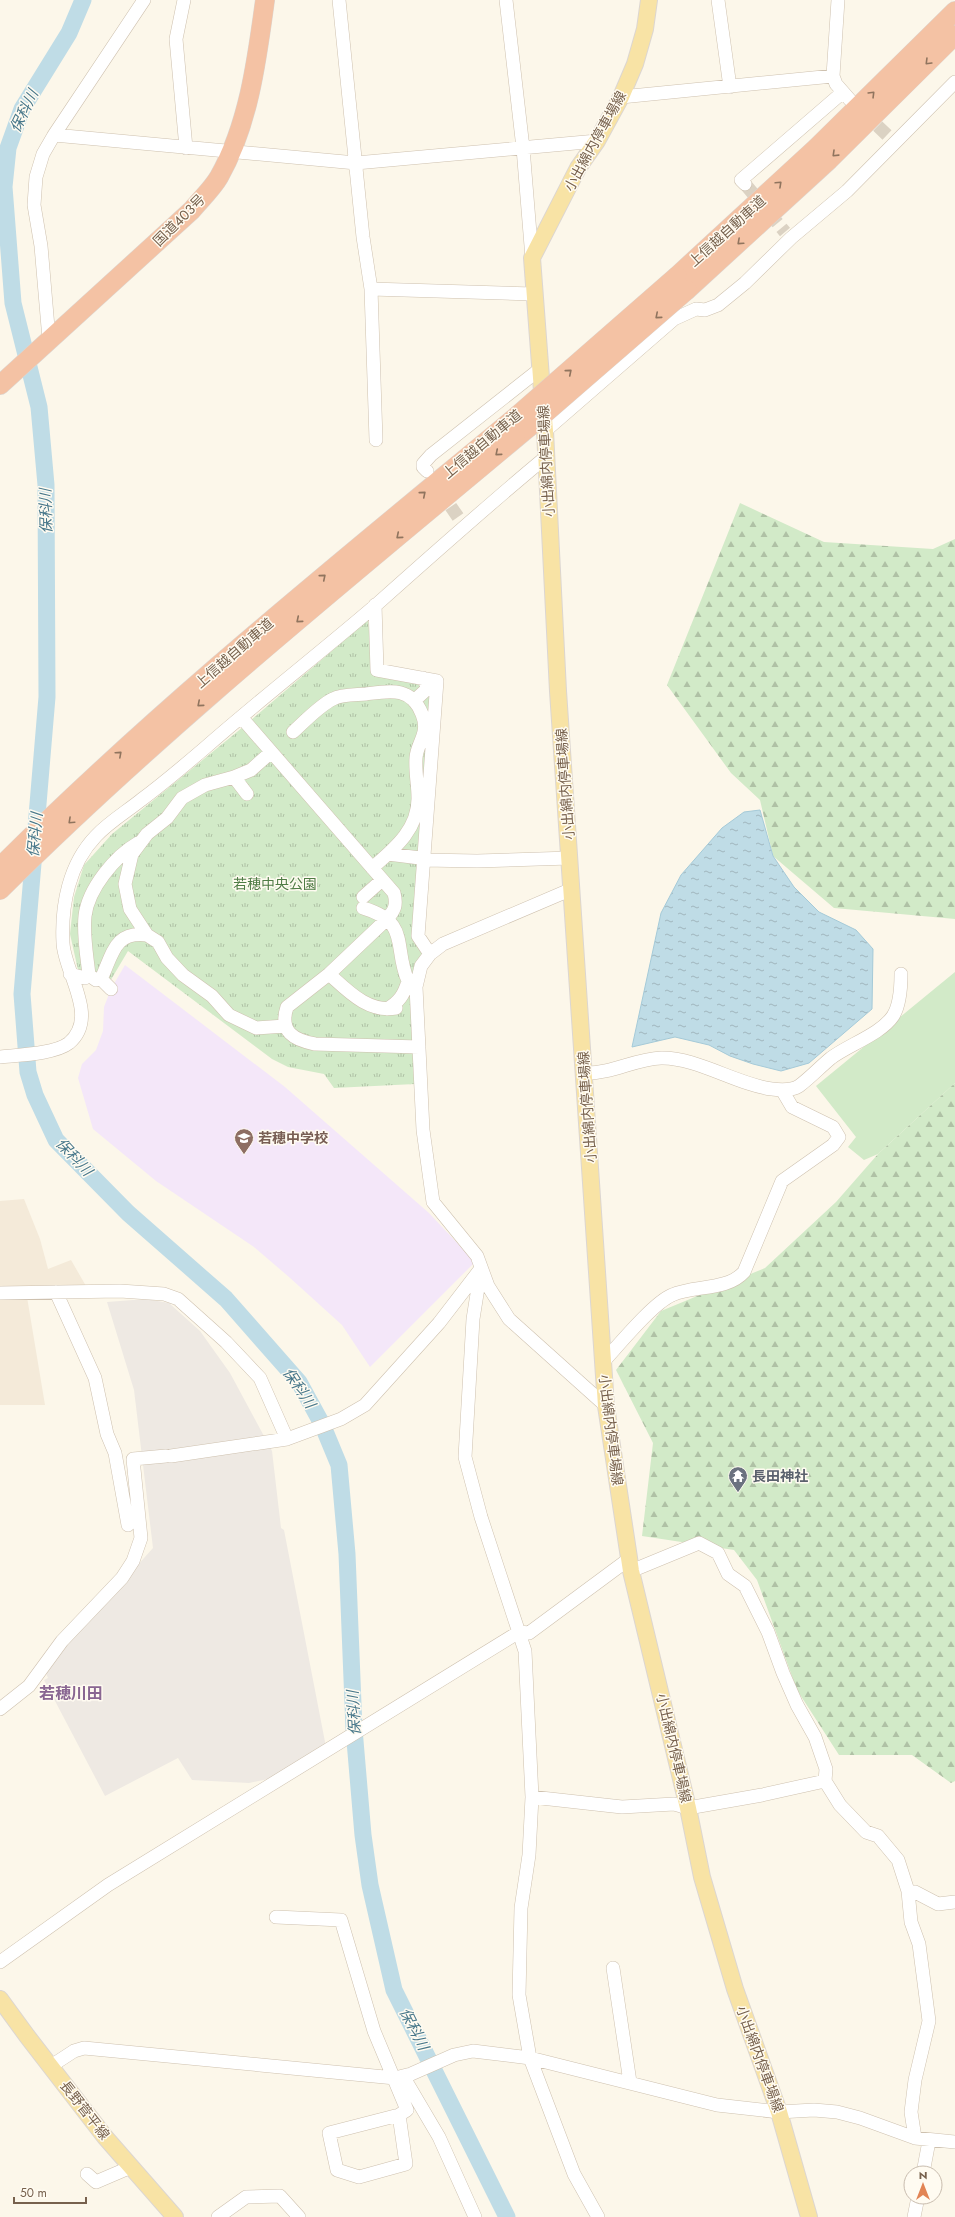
<svg xmlns="http://www.w3.org/2000/svg" width="955" height="2217" font-family="Jost,'Noto Sans JP',sans-serif">
	<style>
		.residential { fill: #f4ead9 }
		.industrial { fill: #eee9e3 }
		.education { fill: #f4e7f9 }
		.green { fill: #d2eac8 }
		.forest { fill: url(#forest-firs) }
		.park { fill: url(#park-tufts) }
		.water { fill: url(#water-ripples); stroke: #a5cad8 }
		.lines { fill: none; stroke-linecap: round; stroke-linejoin: round }
		.river { stroke: #bfdce6; stroke-width: 17 }
		.minor-tunnel { stroke: #dbd2c3; stroke-width: 13; stroke-dasharray: 13 6; stroke-linecap: butt }
		.minor-casing { stroke: #cec1af; stroke-width: 14 }
		.major-casing { stroke: #dcd6d1; stroke-width: 18 }
		.highway-casing { stroke: #dcd6d1; stroke-width: 20 }
		.minor { stroke: #fff; stroke-width: 13 }
		.major { stroke: #f8e3a5; stroke-width: 16 }
		.highway { stroke: #f4c2a4; stroke-width: 19 }
		.highway-bridge-casing { stroke: #dcd6d1; stroke-width: 20; stroke-linecap: butt }
		.highway-bridge { stroke: #f4c2a4; stroke-width: 19 }
		.oneway { stroke: #90745e }
		.labels { text-anchor: middle; dominant-baseline: central; stroke-width: 3; stroke-linejoin: round; paint-order: stroke }
		.street-label { font-size: 14px; fill: #77614d; stroke: #fffbf1 }
		.park-label { font-size: 14px; fill: #4f7c45; stroke: #fffbf1 }
		.education-label { font-size: 14px; font-weight: bold; fill: #785e54; stroke: #fffbf1; text-anchor: start }
		.worship-label { font-size: 14px; font-weight: bold; fill: #5b616d; stroke: #fffbf1; text-anchor: start }
		.water-label { font-size: 15px; font-style: italic; fill: #47778a; stroke: #fffbf1 }
		.quarter-label { font-size: 16px; font-weight: bold; fill: #896692; stroke: #fffbf1 }
	</style>
	<defs>
		<pattern id="forest-firs" width="22" height="20" patternUnits="userSpaceOnUse"><rect width="22" height="20" fill="#d2eac8"/><path d="M5 1l3.5 6h-7zM16 11l3.5 6h-7z" fill="#afc1a5"/></pattern>
		<pattern id="park-tufts" width="24" height="20" patternUnits="userSpaceOnUse"><rect width="24" height="20" fill="#d2eac8"/><path d="M3 7l-1-3M5 7V3M7 7l1-3M15 17l-1-3M17 17v-4M19 17l1-3" fill="none" stroke="#afc1a5"/></pattern>
		<pattern id="water-ripples" width="26" height="14" patternUnits="userSpaceOnUse"><rect width="26" height="14" fill="#bfdce6"/><path d="M2 4q2-2 4 0t4 0M15 11q2-2 4 0t4 0" fill="none" stroke="#a0b6bd"/></pattern>
	</defs>
	<rect width="100%" height="100%" fill="#fcf7ea"/>
	<path class="residential" d="M24,1199L40,1239L48,1269L71,1260L86,1286L0,1290V1201Z
		M27,1297L45,1405H0V1298Z"/>
	<path class="industrial" d="M146,1299L169,1303L200,1331L230,1373L272,1451L281,1528L284,1530L326,1747L287,1775L249,1783L192,1780L178,1758L105,1796L44,1680L48,1678L45,1671L48,1665L153,1548L134,1390L107,1302Z"/>
	<path class="education" d="M125,965L285,1087L429,1213L475,1262L370,1367L342,1325L289,1277L254,1247L156,1181L93,1129L78,1078L82,1064L96,1050L103,1031L104,1007L111,989Z"/>
	<path class="green" d="M955,972V1083L878,1154L864,1160L848,1147L856,1137L816,1086Z"/>
	<path class="forest" d="M740,503L824,542L933,549L955,539V919L834,908L773,856L760,800L731,773L667,685Z
		M955,1083V1781L951,1783L912,1755H839L797,1690L757,1580L734,1550L642,1536L653,1443L616,1370L661,1311L765,1268L836,1202L878,1154Z"/>
	<path class="park" d="M368,620L373,674L420,685H431L414,926V942L424,953L415,1084L334,1088L324,1074L288,1067L272,1059L128,951L106,988L78,970L70,934L74,897L84,865L112,834L243,727Z"/>
	<path class="water" d="M760,810L773,856L794,887L819,912L856,930L873,949L872,1009L809,1063L781,1071L753,1064L730,1056L709,1045L675,1037L632,1047L661,913L681,875L722,828L744,812Z"/>
	<g class="lines">
		<path class="river" d="M83,0L69,33L22,109L8,148L4,187L13,303L39,407L46,485L47,697L22,994L28,1072L35,1095L56,1140L128,1213L226,1299L299,1382L322,1424L339,1465L347,1554L354,1729L363,1835L370,1885L394,1990L507,2217"/>
		<path class="minor-tunnel" d="M864,113L887,135
			M745,184L785,232
			M440,491L458,517"/>
		<g class="minor-casing">
			<path id="minor" d="M184,0L176,39L186,148
				M339,0L363,237L371,289L533,294
				M506,0L523,148L532,258
				M718,0L730,87
				M838,0L833,76L836,84L850,100
				M621,97L833,76
				M54,135L356,163L597,141
				M745,184L741,180L843,92
				M371,289L376,440
				M49,339L41,246L34,205L36,177L43,154L54,135L144,0
				M545,431L674,319L696,309L705,310L718,305L745,283L791,238L847,191L955,82
				M427,471L423,467V464L431,455L540,369
				M375,605L377,670L437,681L418,936L430,954
				M414,701L428,688L423,678
				M241,717L394,893C397,905 395,910 387,919L329,974L287,1007C279,1032 294,1040 315,1044L419,1047
				M293,732C304,722 320,705 333,699C342,694 356,695 366,694C389,691 411,686 422,714C430,734 417,742 416,758C415,772 418,784 418,797C419,829 394,849 372,868
				M270,753L251,770L234,777L205,785L182,798L167,818L147,834L132,854L125,884L130,909L147,935L158,942L167,958L183,975L212,996L229,1015L256,1028L285,1026
				M234,777L247,794
				M388,854L420,858
				M424,860L477,861L570,858
				M572,889L443,944L430,954L421,966L416,987L423,1130L433,1202L477,1256L488,1286L509,1319L606,1406
				M363,897L382,880
				M363,908C411,922 393,947 408,981C404,995 399,1002 387,1009
				M70,974L85,978L89,975C87,956 83,936 85,916C88,889 115,856 138,843
				M329,974C348,991 368,1013 396,1008
				M89,975L96,980L101,979C113,954 114,931 147,935
				M101,979L111,989
				M0,1057C18,1055 55,1054 69,1043C100,1017 64,972 63,943C61,905 69,864 96,836C109,822 126,812 141,800C164,783 185,765 206,747C262,698 320,653 376,605C432,555 488,505 546,457
				M585,1073C611,1074 635,1059 661,1058C696,1057 738,1085 772,1089C781,1090 791,1091 799,1086C810,1078 820,1067 831,1058C848,1045 881,1034 893,1016C900,1005 901,987 901,974
				M481,1269L473,1319L465,1457L481,1517L525,1651L532,1797L529,1855L521,1908L519,1995L530,2058L574,2174L598,2217
				M56,1292L95,1378L107,1434L115,1453L128,1525
				M0,1293L120,1291L164,1294L178,1299L226,1342L260,1378L287,1439
				M603,1362C618,1346 653,1303 672,1295C694,1285 727,1291 744,1272L782,1181L833,1145L839,1137L833,1127L792,1107L782,1090
				M171,1456L287,1439L341,1419L365,1405L439,1323L479,1271
				M631,1571L699,1543L718,1553L728,1574L745,1586L768,1632L783,1673L797,1705L815,1737L826,1769L825,1781L840,1805L866,1832L878,1836L898,1860L908,1891L911,1922L919,1944L929,2021L915,2080L911,2112L915,2138
				M0,1709L29,1686L62,1641L122,1578L133,1561L141,1538L133,1459L166,1456
				M532,1797L622,1807L674,1804L688,1808L762,1795L825,1781
				M908,1891L915,1892L938,1904L955,1902
				M276,1917L341,1920L374,2031L407,2110L399,2115L406,2164L359,2177L337,2170L329,2133L399,2115
				M0,1962L108,1885L519,1632L529,1633L629,1559
				M613,1968L630,2082
				M51,2066L74,2051L84,2048L395,2078L411,2074L454,2055L473,2051L530,2058L717,2105L779,2112L814,2110L837,2112L860,2118L915,2138L955,2142
				M403,2076L439,2137L475,2217
				M923,2173L929,2141
				M87,2174L96,2182L131,2167
				M218,2217L246,2197L280,2196L299,2217
				M914,2217L918,2197"/>
		</g>
		<g class="major-casing">
			<path id="major" d="M649,0L645,29L635,64L621,97L597,141L578,168L532,258L545,431L558,691L606,1406L631,1571L688,1808L702,1877L735,1989L779,2112L809,2217
				M0,1999L27,2036L105,2137L175,2217"/>
		</g>
		<g class="highway-casing">
			<path id="highway" d="M677,276L816,148L955,11
				M687,290L829,160L955,35
				M0,385L192,210C201,199 212,189 219,177C249,124 257,59 265,0
				M0,867C162,705 342,561 518,415
				M0,890C166,725 349,578 528,428"/>
		</g>
		<use href="#minor" class="minor"/>
		<use href="#major" class="major"/>
		<use href="#highway" class="highway"/>
		<g class="highway-bridge-casing">
			<path id="highway-bridge" d="M518,415L677,276
				M528,428L687,290"/>
		</g>
		<use href="#highway-bridge" class="highway-bridge"/>
	</g>
	<defs><path id="oneway-chevron" d="M-2-3.5L2.5 0L-2 3.5" fill="none" stroke-width="1.6" stroke-linecap="round" stroke-linejoin="round"/></defs>
	<g class="oneway">
		<use href="#oneway-chevron" transform="translate(928 62) rotate(135)"/>
		<use href="#oneway-chevron" transform="translate(872 94) rotate(-45)"/>
		<use href="#oneway-chevron" transform="translate(835 154) rotate(136)"/>
		<use href="#oneway-chevron" transform="translate(779 184) rotate(-43)"/>
		<use href="#oneway-chevron" transform="translate(740 242) rotate(138)"/>
		<use href="#oneway-chevron" transform="translate(658 316) rotate(139)"/>
		<use href="#oneway-chevron" transform="translate(569 372) rotate(-40)"/>
		<use href="#oneway-chevron" transform="translate(498 453) rotate(140)"/>
		<use href="#oneway-chevron" transform="translate(423 494) rotate(-40)"/>
		<use href="#oneway-chevron" transform="translate(399 536) rotate(140)"/>
		<use href="#oneway-chevron" transform="translate(323 577) rotate(-40)"/>
		<use href="#oneway-chevron" transform="translate(299 620) rotate(140)"/>
		<use href="#oneway-chevron" transform="translate(200 704) rotate(139)"/>
		<use href="#oneway-chevron" transform="translate(119 754) rotate(-42)"/>
		<use href="#oneway-chevron" transform="translate(71 821) rotate(137)"/>
	</g>
	<defs>
		<g id="school-pin" transform="scale(1)"><path d="M0 17L-7.5 6A9.5 9.5 0 1 1 7.5 6Z" fill="#8d6e63" stroke="#fffbf1"/><path d="M0-5L7-2L0 1L-7-2ZM-4 1L0 2.5L4 1V4Q0 6-4 4Z" fill="#fff"/></g>
		<g id="temple-pin" transform="scale(1)"><path d="M0 17L-7.5 6A9.5 9.5 0 1 1 7.5 6Z" fill="#6b7280" stroke="#fffbf1"/><path d="M0-6L5-2H3V0L6.5 2.5H4V6H1.5V3h-3V6H-4V2.5H-6.5L-3 0V-2H-5Z" fill="#fff"/></g>
	</defs>
	<g fill-rule="evenodd">
		<use href="#school-pin" x="244" y="1138"/>
		<use href="#temple-pin" x="738" y="1476"/>
	</g>
	<g class="labels">
		<g class="street-label">
			<text transform="translate(595 141) rotate(-61)">小出綿内停車場線</text>
			<text transform="translate(179 220) rotate(-45)">国道403号</text>
			<text transform="translate(727 231) rotate(-42)">上信越自動車道</text>
			<text transform="translate(482 444) rotate(-40)">上信越自動車道</text>
			<text transform="translate(546 461) rotate(-93)">小出綿内停車場線</text>
			<text transform="translate(234 653) rotate(-41)">上信越自動車道</text>
			<text transform="translate(565 784) rotate(-94)">小出綿内停車場線</text>
			<text transform="translate(587 1107) rotate(-94)">小出綿内停車場線</text>
			<text transform="translate(611 1430) rotate(83)">小出綿内停車場線</text>
			<text transform="translate(674 1748) rotate(77)">小出綿内停車場線</text>
			<text transform="translate(760 2059) rotate(70)">小出綿内停車場線</text>
			<text transform="translate(85 2110) rotate(52)">長野菅平線</text>
		</g>
		<g class="park-label">
			<text x="275" y="884">若穂中央公園</text>
		</g>
		<g class="education-label">
			<text x="258" y="1138">若穂中学校</text>
		</g>
		<g class="worship-label">
			<text x="752" y="1476">長田神社</text>
		</g>
		<g class="water-label">
			<text transform="translate(24 111) rotate(-64)">保科川</text>
			<text transform="translate(46 511) rotate(-91)">保科川</text>
			<text transform="translate(35 835) rotate(-85)">保科川</text>
			<text transform="translate(74 1157) rotate(47)">保科川</text>
			<text transform="translate(299 1388) rotate(56)">保科川</text>
			<text transform="translate(354 1713) rotate(-93)">保科川</text>
			<text transform="translate(414 2029) rotate(63)">保科川</text>
		</g>
		<g class="quarter-label">
			<text x="71" y="1693">若穂川田</text>
		</g>
	</g>
	<g transform="translate(923 2185)"><circle r="19" fill="#fffbf1" stroke="#c9bdaf"/>
	<path d="M0-3L7 15L0 10L-7 15Z" fill="#e28454"/>
	<text y="-6" font-size="11" font-weight="bold" text-anchor="middle" fill="#77614d">N</text>
	</g>
	<path d="M14 2197v6h72v-6" fill="none" stroke="#77614d" stroke-width="2"/>
	<text x="20" y="2197" font-size="12" fill="#77614d" stroke="#fffbf1" stroke-width="3" paint-order="stroke">50 m</text>
</svg>
